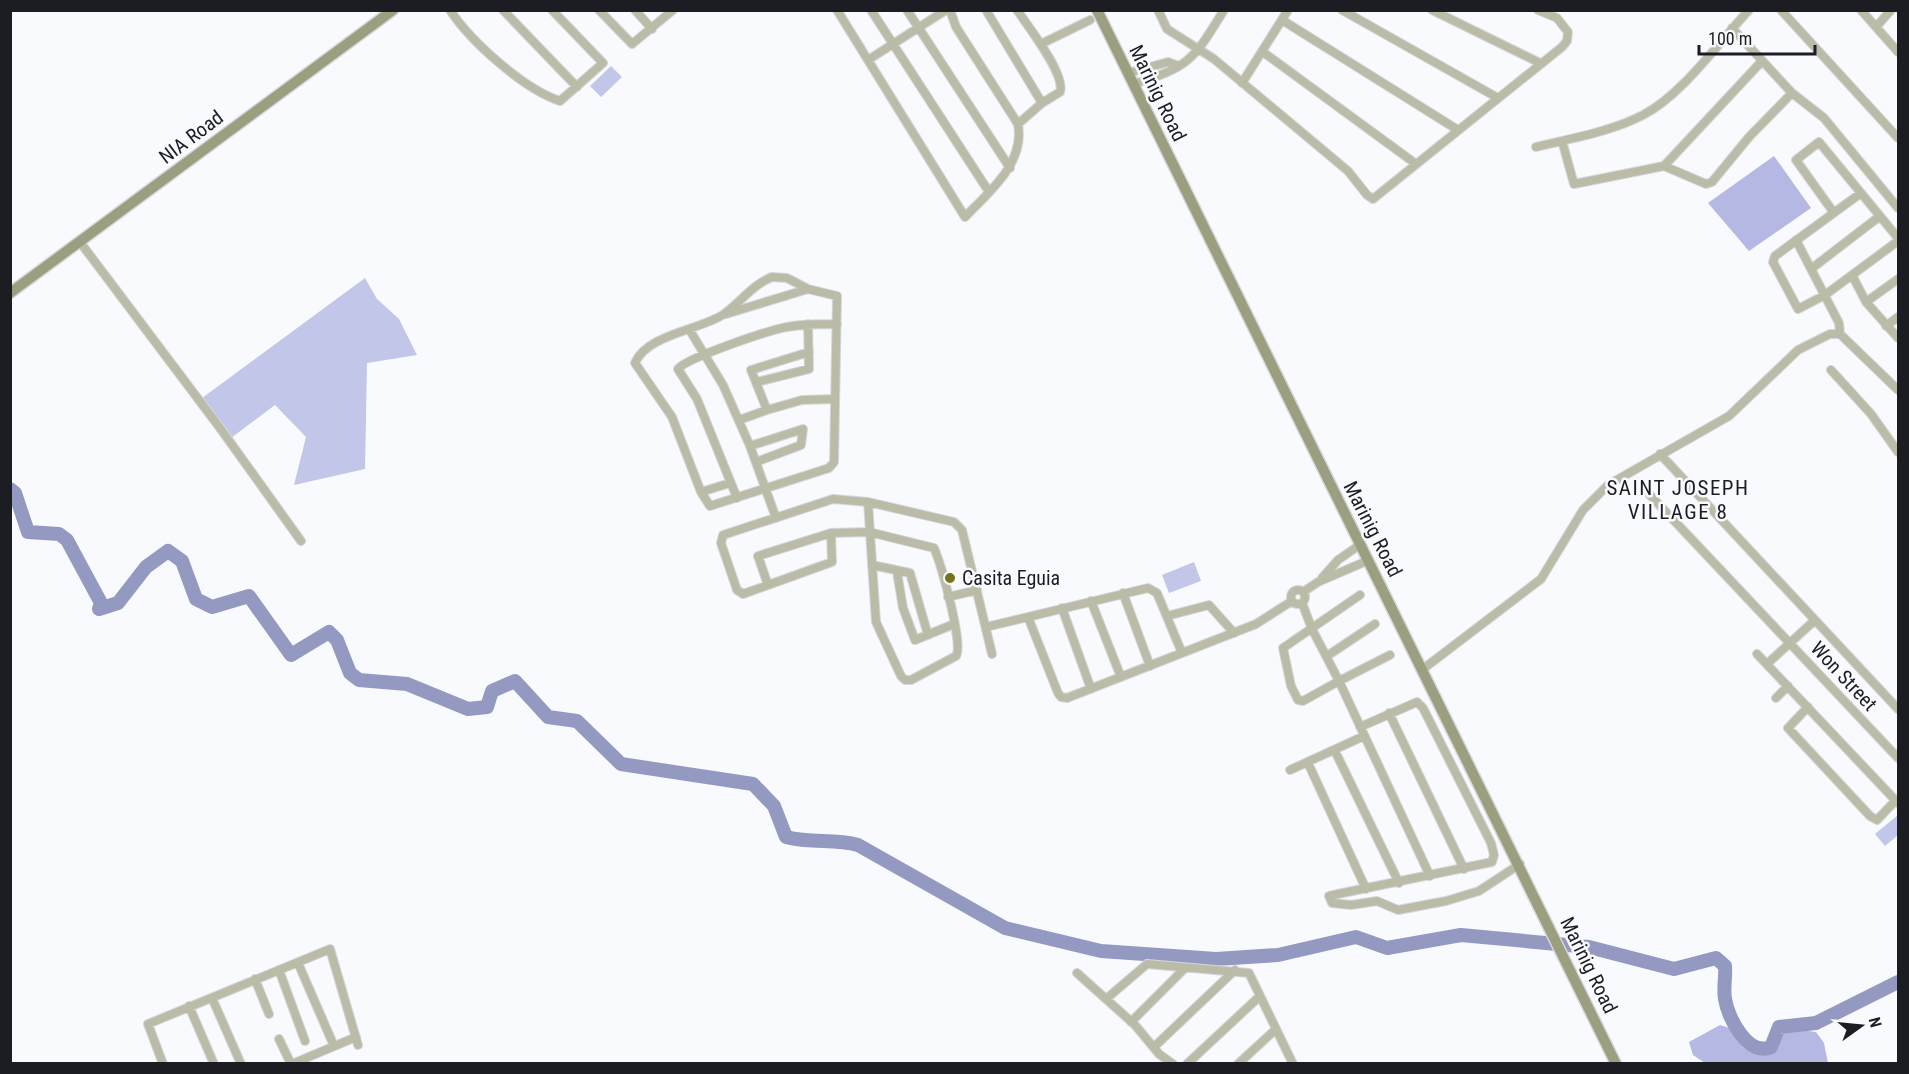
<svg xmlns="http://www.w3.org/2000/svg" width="1909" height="1074" font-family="'Roboto Condensed',sans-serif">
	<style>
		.green { fill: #c2c6e9 }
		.forest { fill: #b4b8e3 }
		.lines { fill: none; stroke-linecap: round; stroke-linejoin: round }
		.river { stroke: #9499c2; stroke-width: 14 }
		.street-casing { stroke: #d6d7db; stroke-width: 10 }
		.secondary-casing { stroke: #d6d7db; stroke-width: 13 }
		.street { stroke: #bbbca8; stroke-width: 8 }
		.secondary { stroke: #9c9e80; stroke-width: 10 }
		.poi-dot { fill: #74741a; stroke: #f9fafe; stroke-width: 2 }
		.labels { text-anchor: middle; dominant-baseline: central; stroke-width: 5; stroke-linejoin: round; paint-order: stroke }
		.street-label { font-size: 20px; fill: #1c1d23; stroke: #f9fafe }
		.poi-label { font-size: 20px; fill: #1c1d23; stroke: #f9fafe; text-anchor: start }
		.neighbourhood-label { font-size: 21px; letter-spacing: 1.5px; fill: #1c1d23; stroke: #f9fafe }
	</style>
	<rect width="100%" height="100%" fill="#f9fafe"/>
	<path class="green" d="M611,66L622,77L601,97L590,86Z
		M365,278L377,299L399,319L417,355L367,363L365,469L294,485L306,437L275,405L227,441L198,401Z
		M1194,562L1201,581L1169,593L1162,575Z
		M1898,815V835L1885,846L1875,834Z"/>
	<path class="forest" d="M1774,156L1811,208L1749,251L1708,203Z
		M1720,1025L1733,1029L1744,1048L1765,1055L1776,1050L1785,1028L1816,1032L1824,1043L1828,1063H1705L1693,1055L1689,1042Z"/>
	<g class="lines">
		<path class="river" d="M10,489L15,493L28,532L59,534L67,540L101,603L99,609L118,603L146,567L168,551L182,561L196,599L212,607L249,596L291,655L329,632L337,640L350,673L359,680L407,684L468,709L487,707L492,691L515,681L548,717L577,721L621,764L753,784L774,806L786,837C813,844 833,838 858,845L1005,928L1101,951L1216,959L1278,955L1356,937L1387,948L1461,935L1589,947L1674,969L1716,958L1725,966C1726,977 1723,988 1725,999C1728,1018 1748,1057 1771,1047L1779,1027L1816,1023L1898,982"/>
		<g class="street-casing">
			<path id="street" d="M450,10C471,42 524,89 560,101L603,63L552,10
				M503,10L577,87
				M599,10L632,44L673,10
				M635,10L652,29
				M837,10L965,217C990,191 1025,163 1018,124L956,27L950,10
				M871,10L989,192
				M907,10L1010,168
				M986,10L1042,103L1018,124
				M1017,10C1028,26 1066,75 1060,92L1042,103
				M1158,10L1167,29L1214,59L1348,171L1367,195L1373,199L1562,47L1567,41L1568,32L1557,18L1538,10
				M1342,10L1498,98
				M1432,10L1540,63
				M1781,10L1898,138
				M1861,10L1898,52
				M1282,20L1458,130
				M1876,27L1891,10
				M1732,28L1792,93L1824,118L1898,208
				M1041,44L1090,20
				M1263,52L1416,164
				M868,60L946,10
				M1128,73L1168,62L1178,66
				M1242,83L1288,10
				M1133,84C1190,67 1193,60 1224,10
				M1562,141L1574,184L1664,166L1706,184L1712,182L1749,137L1792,93
				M1536,147C1572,138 1610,132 1643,115C1683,94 1718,43 1749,10
				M1664,166L1762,61
				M1861,193L1775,256L1773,262L1798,309L1825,295L1898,241
				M1834,213L1796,160L1819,142L1898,238
				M1796,240L1839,323L1840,334
				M80,242L220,428L301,541
				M1811,269L1880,216
				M1852,275L1866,302L1898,338
				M772,277L787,278L808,289L837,296L834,462L829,468L710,506L701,492L672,417L635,363C647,334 701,330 724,314C742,301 752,285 772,277Z
				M1866,302L1898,279
				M726,314L808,289
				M1886,326L1898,317
				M689,329L723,385L750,446L776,518
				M1831,370L1871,414L1898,452
				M757,382L809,369L808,324
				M767,410L802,400L835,399
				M739,420L767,410L751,370L809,352
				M750,446L803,429L801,445L756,462
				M1660,454L1898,709
				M701,492L730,483
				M1649,494L1898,758
				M737,498L697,399L678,369C686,358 765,332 782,328C800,324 818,324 837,324
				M831,533L832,562L743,594L737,590L721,543L723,535L833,499L868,502L954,522L962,530L992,654
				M872,565L910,573L928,635
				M897,572L903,608L915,640L954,624
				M1322,578L1338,560L1361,544
				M768,585L758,556L831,533L869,532L934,548C941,564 964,645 956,656L911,680H905L901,676L876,622L868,502
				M1291 597a7 7 0 1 1 14 0a7 7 0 1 1-14 0Z
				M1303,592L1318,582L1369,560
				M1123,593L1150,666
				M948,597L977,590
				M1091,601L1121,677
				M1302,603L1312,629L1339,681L1303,701L1298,700L1291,686L1283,648L1360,595
				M1062,608L1091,689
				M1167,616L1209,605L1234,633
				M1028,617L1058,693L1061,697L1067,698L1256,624L1292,601
				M986,627L1148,588L1157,593L1182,653
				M1757,654L1898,803
				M1390,655L1339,681L1430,876
				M1327,656L1375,624
				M1767,664L1815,620
				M1423,669L1541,579L1583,510L1608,485L1729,416L1798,350L1830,334H1840L1898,390
				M1776,698L1788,686
				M1808,707L1788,728L1870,816L1877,820L1896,800
				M1389,713L1464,869
				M1360,727L1417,702L1423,708L1491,843L1494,855L1492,862L1333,895L1329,896L1332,903L1351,905L1377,901L1398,910L1446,901L1479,891L1520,864
				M1335,751L1399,883
				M1308,763L1366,889
				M1290,770L1364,736
				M298,963L334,1046
				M279,970L305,1041
				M1077,973L1135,1025L1159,1054L1173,1064
				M255,979L269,1014
				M212,998L241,1064
				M1106,999L1147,964L1249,973L1293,1064
				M189,1006L214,1064
				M1131,1022L1185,968
				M279,1039L291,1064
				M1154,1047L1235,970
				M163,1064L148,1024L330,949L358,1045
				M292,1064L356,1037
				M1187,1064L1260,996
				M1238,1064L1276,1029"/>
		</g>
		<g class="secondary-casing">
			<path id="secondary" d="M1097,10L1616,1064
				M10,293L393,10"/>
		</g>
		<use href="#street" class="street"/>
		<use href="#secondary" class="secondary"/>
	</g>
	<circle class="poi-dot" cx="950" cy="578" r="6"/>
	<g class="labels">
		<g class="street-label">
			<text transform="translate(1158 93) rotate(64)">Marinig Road</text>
			<text transform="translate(191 137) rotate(-37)">NIA Road</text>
			<text transform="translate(1373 529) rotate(63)">Marinig Road</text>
			<text transform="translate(1844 676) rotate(47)">Won Street</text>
			<text transform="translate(1589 965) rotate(64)">Marinig Road</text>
		</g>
		<g class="poi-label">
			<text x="962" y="578">Casita Eguia</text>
		</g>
		<g class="neighbourhood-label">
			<text x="1678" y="488">SAINT JOSEPH<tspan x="1678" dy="24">VILLAGE 8</tspan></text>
		</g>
	</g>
	<rect width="1909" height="1074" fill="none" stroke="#1c1d23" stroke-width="24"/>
	<g transform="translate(1861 1026) rotate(75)" stroke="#f9fafe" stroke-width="4.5" paint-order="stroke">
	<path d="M0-4.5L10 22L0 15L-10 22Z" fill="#1c1d23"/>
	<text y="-9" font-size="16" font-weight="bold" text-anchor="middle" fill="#1c1d23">N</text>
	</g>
	<path d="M1699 45v9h116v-9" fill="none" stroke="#1c1d23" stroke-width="3"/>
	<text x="1708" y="45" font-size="18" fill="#1c1d23" stroke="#f9fafe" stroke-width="4.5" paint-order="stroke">100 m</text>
</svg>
